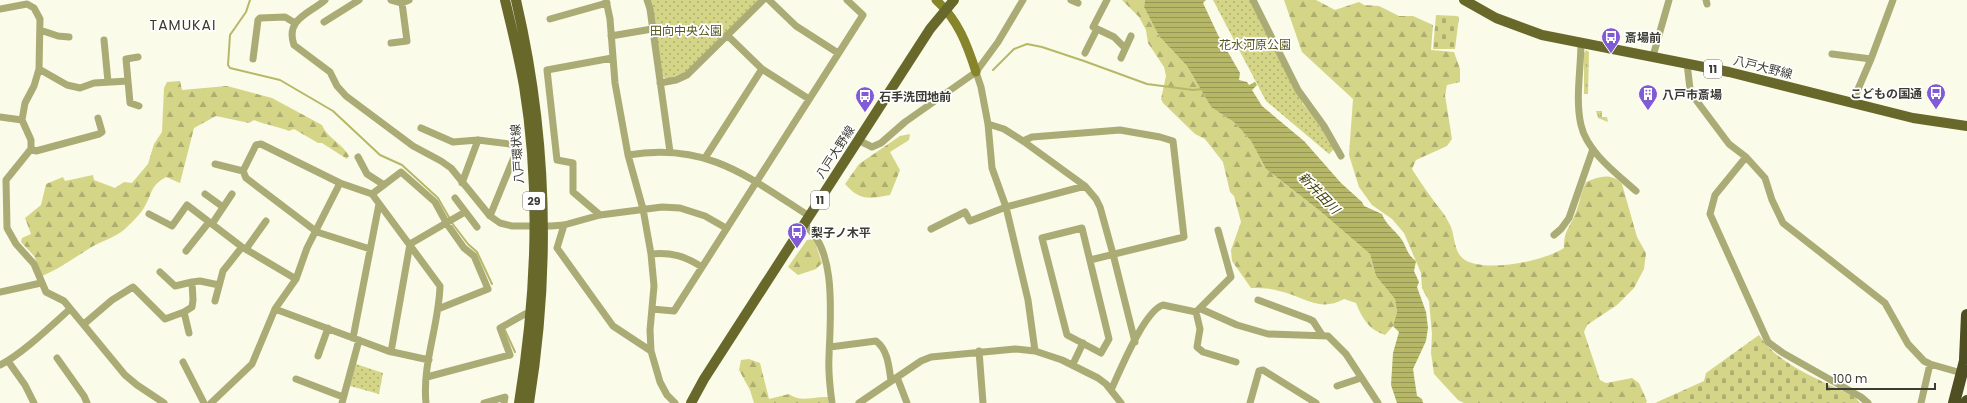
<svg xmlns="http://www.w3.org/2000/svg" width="1967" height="403" font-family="Poppins,'Noto Sans JP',sans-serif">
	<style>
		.grass { fill: url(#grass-tufts) }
		.forest { fill: url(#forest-firs) }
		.cemetery { fill: url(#cemetery-stones) }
		.park { fill: url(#park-dots) }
		.water { fill: url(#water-rules) }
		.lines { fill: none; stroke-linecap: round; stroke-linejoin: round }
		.stream { stroke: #b7b768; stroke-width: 2 }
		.street { stroke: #abab75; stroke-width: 7 }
		.secondary { stroke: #86852b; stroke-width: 9 }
		.primary { stroke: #68682b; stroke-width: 10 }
		.highway { stroke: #4f4f23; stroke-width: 12 }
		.labels { text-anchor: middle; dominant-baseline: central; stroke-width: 3.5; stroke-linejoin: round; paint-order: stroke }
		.shield { fill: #fff; stroke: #767672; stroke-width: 1 }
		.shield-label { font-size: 11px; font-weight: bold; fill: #3c3c35 }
		.park-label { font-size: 12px; fill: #58571d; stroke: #fff }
		.poi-label { font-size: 12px; font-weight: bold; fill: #3c3c35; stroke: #fff; text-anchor: start }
		.street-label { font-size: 12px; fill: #3c3c35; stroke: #fff }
		.water-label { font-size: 13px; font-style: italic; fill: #3f3e00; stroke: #fff }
		.quarter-label { font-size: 14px; letter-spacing: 1px; fill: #3a3a2c; stroke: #fff }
	</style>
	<defs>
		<pattern id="grass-tufts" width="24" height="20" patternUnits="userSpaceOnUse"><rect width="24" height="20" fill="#d5d588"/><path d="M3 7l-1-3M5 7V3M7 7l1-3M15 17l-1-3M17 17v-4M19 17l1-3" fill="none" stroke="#aeae70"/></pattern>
		<pattern id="forest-firs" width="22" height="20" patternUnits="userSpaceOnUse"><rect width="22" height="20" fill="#d5d588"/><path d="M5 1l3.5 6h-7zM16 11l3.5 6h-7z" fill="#aeae70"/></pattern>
		<pattern id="cemetery-stones" width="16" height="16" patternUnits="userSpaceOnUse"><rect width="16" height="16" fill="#d5d588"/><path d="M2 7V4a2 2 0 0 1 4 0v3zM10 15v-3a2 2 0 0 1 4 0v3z" fill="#aeae70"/></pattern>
		<pattern id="park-dots" width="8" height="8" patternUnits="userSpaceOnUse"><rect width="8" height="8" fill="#d5d588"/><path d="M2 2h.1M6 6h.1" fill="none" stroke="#aeae70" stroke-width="1.8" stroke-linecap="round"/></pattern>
		<pattern id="water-rules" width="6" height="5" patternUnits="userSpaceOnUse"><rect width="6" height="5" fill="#b7b768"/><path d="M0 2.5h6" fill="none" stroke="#969656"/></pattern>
	</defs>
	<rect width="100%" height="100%" fill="#fafbe9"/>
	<path class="grass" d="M1586,50L1589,52L1588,94H1584V53Z
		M1596,111H1602V117H1607L1608,122L1598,118Z"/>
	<path class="forest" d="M1122,0H1145L1144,7L1159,36L1187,66L1211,107L1235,123L1251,141L1266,169L1320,211L1370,254L1376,276L1395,299L1397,312L1393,326L1385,335C1369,330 1362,318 1356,303L1344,299C1319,313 1303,296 1279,291C1270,288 1260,288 1251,288L1232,261L1231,250L1241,222L1234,196L1230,192L1223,162L1205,139L1195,134L1163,103L1161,99L1166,76L1164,67L1148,43L1146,30L1139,17Z
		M1284,0H1316L1335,10L1359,2L1364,5L1379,6L1399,16H1413L1433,25L1431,50L1454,52L1460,69V82L1447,85L1445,95L1452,139L1447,146L1416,160L1412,169C1418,178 1424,188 1431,197C1438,207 1446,215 1451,227C1455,238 1454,253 1465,260C1487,273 1545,261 1564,248C1564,229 1570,228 1576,212C1580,202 1581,192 1586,182C1598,177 1612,172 1622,184L1637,237L1646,253L1644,269L1634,288L1617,305L1587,325L1584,332L1600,380L1606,383L1632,378L1639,383L1647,401L1646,403H1464L1458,400L1434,374L1431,353L1432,334L1429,301L1422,288L1421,273L1404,233L1392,219L1372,205L1359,187L1349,155L1353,99L1302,52Z
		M180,81L182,90L227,86L272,98L322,125C327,138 342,143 349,156L347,159L322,143H318L294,129L289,131C277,126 266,125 254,120L249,123L216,116L194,128L180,183L166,177C150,186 153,192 145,206C141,214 131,223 125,229C115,238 101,241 90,248C74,258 59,269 42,276L34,256L21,242L22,238L31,234L25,218L41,205L46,184L63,177L65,181L93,175L94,180L115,188L124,182L132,183L148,164L154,144L162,132L164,88L167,82Z
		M910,134L909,140L890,152L900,170L890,195C869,199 860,201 845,184L859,164L900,136Z
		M814,239L822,263L816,269L798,275L788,267L807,240Z
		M749,359L760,363L769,399L789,394C801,403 813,396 828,397V403H754L750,390L739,370L741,360Z"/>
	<path class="cemetery" d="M1436,15L1457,16L1459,17L1455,49H1433Z
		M1759,335C1777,365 1824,381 1855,397L1860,403H1655L1704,381L1706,373Z"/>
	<path class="park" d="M649,0H759L685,73L667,79L663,77Z
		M1213,0H1250L1303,104L1317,120L1335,148L1329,154L1266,101Z
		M356,364L383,373L379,394L350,386Z"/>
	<path class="water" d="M1145,0H1206L1203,3L1218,35L1240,73L1239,80L1247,82L1249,85L1255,82L1257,85L1252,90L1262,106L1304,141L1341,183L1362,202L1364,206L1382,214C1385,224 1396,231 1402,240C1407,248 1407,255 1416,261L1414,271L1419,282L1417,287L1426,312L1428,328L1426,341L1413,369L1417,396L1422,399L1423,403H1397L1391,385L1393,353L1399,332L1393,326L1397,312L1395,299L1376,276L1370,254L1320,211L1266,169L1251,141L1235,123L1211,107L1187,66L1159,36L1144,7Z"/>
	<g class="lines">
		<path class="stream" d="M250,0L246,12L230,35L228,65L230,68L280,80L333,111L380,155L402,165L438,198L450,219
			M993,70L1014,49L1027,44L1042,47L1084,61L1147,84L1193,90L1203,89
			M452,223L468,244L477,252L492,284
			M504,328L515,352"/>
		<path class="street" d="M325,0C309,14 285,19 294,45L330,72L337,86L346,96L413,146L441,161L451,168L490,216L500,223L512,226H551L564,225L600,215L662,207L680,208L705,216L726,228
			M391,0L402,3L409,0
			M606,0L610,19L615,83L628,155L643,209L651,254L654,286L650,330L651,351L660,382L667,395L675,403
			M647,0L650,9L670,152
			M769,0L796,26L838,53
			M1071,0L1078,3
			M1107,0L1093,27L1114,37L1125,48
			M1253,0L1298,90L1324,126L1341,156
			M1706,0L1707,4
			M0,9L27,4L34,8L40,19L39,69L34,86L25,103L22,120L31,140V149L6,180L7,228L16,244L34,264L46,292L64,301L125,375L137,385L164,403
			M550,19L607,3
			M324,22L359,0
			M40,30L58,36L69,37
			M727,35L762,69L809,99
			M611,36L652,29
			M104,40L108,82
			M1581,42C1581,69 1575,99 1581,125C1587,152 1617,174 1636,191
			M391,43L407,41L402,3
			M1085,53L1097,29
			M1832,54L1871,59
			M1653,56L1669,0
			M138,57L126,59L130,103L139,106
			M1121,58L1131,36
			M253,59L258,20L260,18L285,17L295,23
			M1687,63L1690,89L1696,100L1729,144L1746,157L1765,178L1772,200L1783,223L1885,303L1908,344L1924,361L1930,364L1965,374
			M39,69L67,85L80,88L94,83L128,81
			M976,72L981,87L988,124L992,168L1006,207L1028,300L1035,351
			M660,83L676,80L687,75L763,0
			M1852,103L1871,59L1893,0
			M0,117L22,120
			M988,124L1004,129L1023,141L1085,186L1096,199L1100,207L1113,254L1135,342
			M421,128L453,142L478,140L519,145L490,216
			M858,140L872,147L881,143L905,122L976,72L998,42L1023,0
			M1023,141L1032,137L1120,130L1160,137L1173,141L1184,237L1090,260
			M31,149L36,151L99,134L102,132L98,118
			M628,155C707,142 747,176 809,216
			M358,157L367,174L384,185
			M1746,157L1715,195L1710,214L1768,342L1783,353L1861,397L1868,403
			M705,158L762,69
			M215,164L243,171
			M462,183L478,140
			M205,194L223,207
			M372,194L401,172L435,202L447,224L464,248L474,256L488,289L438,309
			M455,198L477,227
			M149,214L172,226L187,205L242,247L296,279
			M600,215L573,192V163L557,160L547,70L612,58
			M212,224L232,194
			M564,225L557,248L613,326L651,351
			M804,225C838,248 830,321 829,357C828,373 830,388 832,403
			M1082,228L1109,339L1101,353L1067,335L1042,238Z
			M931,229L965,212L970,221L1006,207L1085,186
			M1554,235L1561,229L1569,218L1593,149
			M246,249L266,221
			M370,249L317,232L246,178L243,171L256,145L261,144L340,183L372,194L440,286C439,325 422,364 426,403
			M186,251L209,222
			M651,254C671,252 685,256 702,267
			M160,272L175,286L192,282
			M0,292L41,283
			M1258,300L1309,319L1313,321L1322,335
			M215,301L223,271L242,247
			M275,309L388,351L429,360
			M652,309L674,311L863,15L847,0
			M1201,309L1237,325L1268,334L1328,336L1346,354L1378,403
			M184,312L189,333
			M1196,312L1200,329L1197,347L1203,352L1236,362
			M84,324L112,300L133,287L165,319L184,312L192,307L193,300L192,282L200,281L219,285
			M353,338L379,204
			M830,347L876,341C888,350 889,367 891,381
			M979,351L983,403
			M391,352L410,244L465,212
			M318,356L328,328
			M57,358L84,396L87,403
			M8,361L25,385L34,403
			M183,362L204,403
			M1073,364L1083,343
			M0,365C21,355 52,325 70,309
			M427,377L510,355L500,328L525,314L531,313
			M897,377L907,403
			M296,379L343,397
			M1337,386L1361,378
			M1111,390C1120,371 1144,311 1163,305L1196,312L1231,277L1218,230
			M211,403L252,364L275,309L296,279L307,248L340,183
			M342,403L359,340
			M484,403L505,397L504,403
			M859,403L921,361L931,357L1015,349L1035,351L1062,360L1098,378L1106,384L1121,403
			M1250,403L1259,371L1263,370L1316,403
			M1921,403L1930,364"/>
		<path class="secondary" d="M936,0C958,20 967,44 976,72"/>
		<path class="primary" d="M505,0C512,29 519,57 524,86C541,190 536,299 519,403
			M516,0C547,133 551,268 529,403
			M1464,0L1496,18L1542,35L1729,72L1913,118L1967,126
			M691,403L704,379L930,29L954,0"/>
		<path class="highway" d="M1965,359L1967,315
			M1954,403L1967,353
			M1966,403L1967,401"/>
	</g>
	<defs>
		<g id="bus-pin" transform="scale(1)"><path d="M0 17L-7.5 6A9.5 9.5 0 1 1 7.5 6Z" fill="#815bd5" stroke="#fff"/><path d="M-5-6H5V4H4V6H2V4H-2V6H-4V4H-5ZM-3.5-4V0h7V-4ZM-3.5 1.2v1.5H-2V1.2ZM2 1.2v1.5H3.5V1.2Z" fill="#fff"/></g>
		<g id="building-pin" transform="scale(1)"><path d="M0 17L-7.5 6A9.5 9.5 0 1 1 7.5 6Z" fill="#815bd5" stroke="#fff"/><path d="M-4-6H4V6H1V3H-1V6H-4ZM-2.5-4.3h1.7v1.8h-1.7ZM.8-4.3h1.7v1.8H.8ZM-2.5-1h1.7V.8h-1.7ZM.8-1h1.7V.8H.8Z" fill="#fff"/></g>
	</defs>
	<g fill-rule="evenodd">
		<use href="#bus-pin" x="1611" y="37"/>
		<use href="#bus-pin" x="1936" y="93"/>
		<use href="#building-pin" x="1648" y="94"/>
		<use href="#bus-pin" x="865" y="96"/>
		<use href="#bus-pin" x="797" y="232"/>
	</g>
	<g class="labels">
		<g class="shield">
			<rect x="1704" y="60" width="18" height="18" rx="3"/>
			<rect x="811" y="191" width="18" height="18" rx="3"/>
			<rect x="523" y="192" width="22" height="18" rx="3"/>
		</g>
		<g class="shield-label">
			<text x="1713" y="69">11</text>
			<text x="820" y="200">11</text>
			<text x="534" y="201">29</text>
		</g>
		<g class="park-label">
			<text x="686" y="30">田向中央公園</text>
			<text x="1255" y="44">花水河原公園</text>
		</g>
		<g class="poi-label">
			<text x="1625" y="37">斎場前</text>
			<text x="1922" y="93" text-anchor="end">こどもの国通</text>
			<text x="1662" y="94">八戸市斎場</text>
			<text x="879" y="96">石手洗団地前</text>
			<text x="811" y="232">梨子ノ木平</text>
		</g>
		<g class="street-label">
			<text transform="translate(1763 67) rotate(14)">八戸大野線</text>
			<text transform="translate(835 152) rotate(-57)">八戸大野線</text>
			<text transform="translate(517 154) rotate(-94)">八戸環状線</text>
		</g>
		<g class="water-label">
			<text transform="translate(1319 193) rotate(46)">新井田川</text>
		</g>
		<g class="quarter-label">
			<text x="183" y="25">TAMUKAI</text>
		</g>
	</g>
	<path d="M1827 383v6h108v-6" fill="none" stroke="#3c3c35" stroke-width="2"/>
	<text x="1833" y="383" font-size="12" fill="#3c3c35" stroke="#ffffff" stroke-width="3" paint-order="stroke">100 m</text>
</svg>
